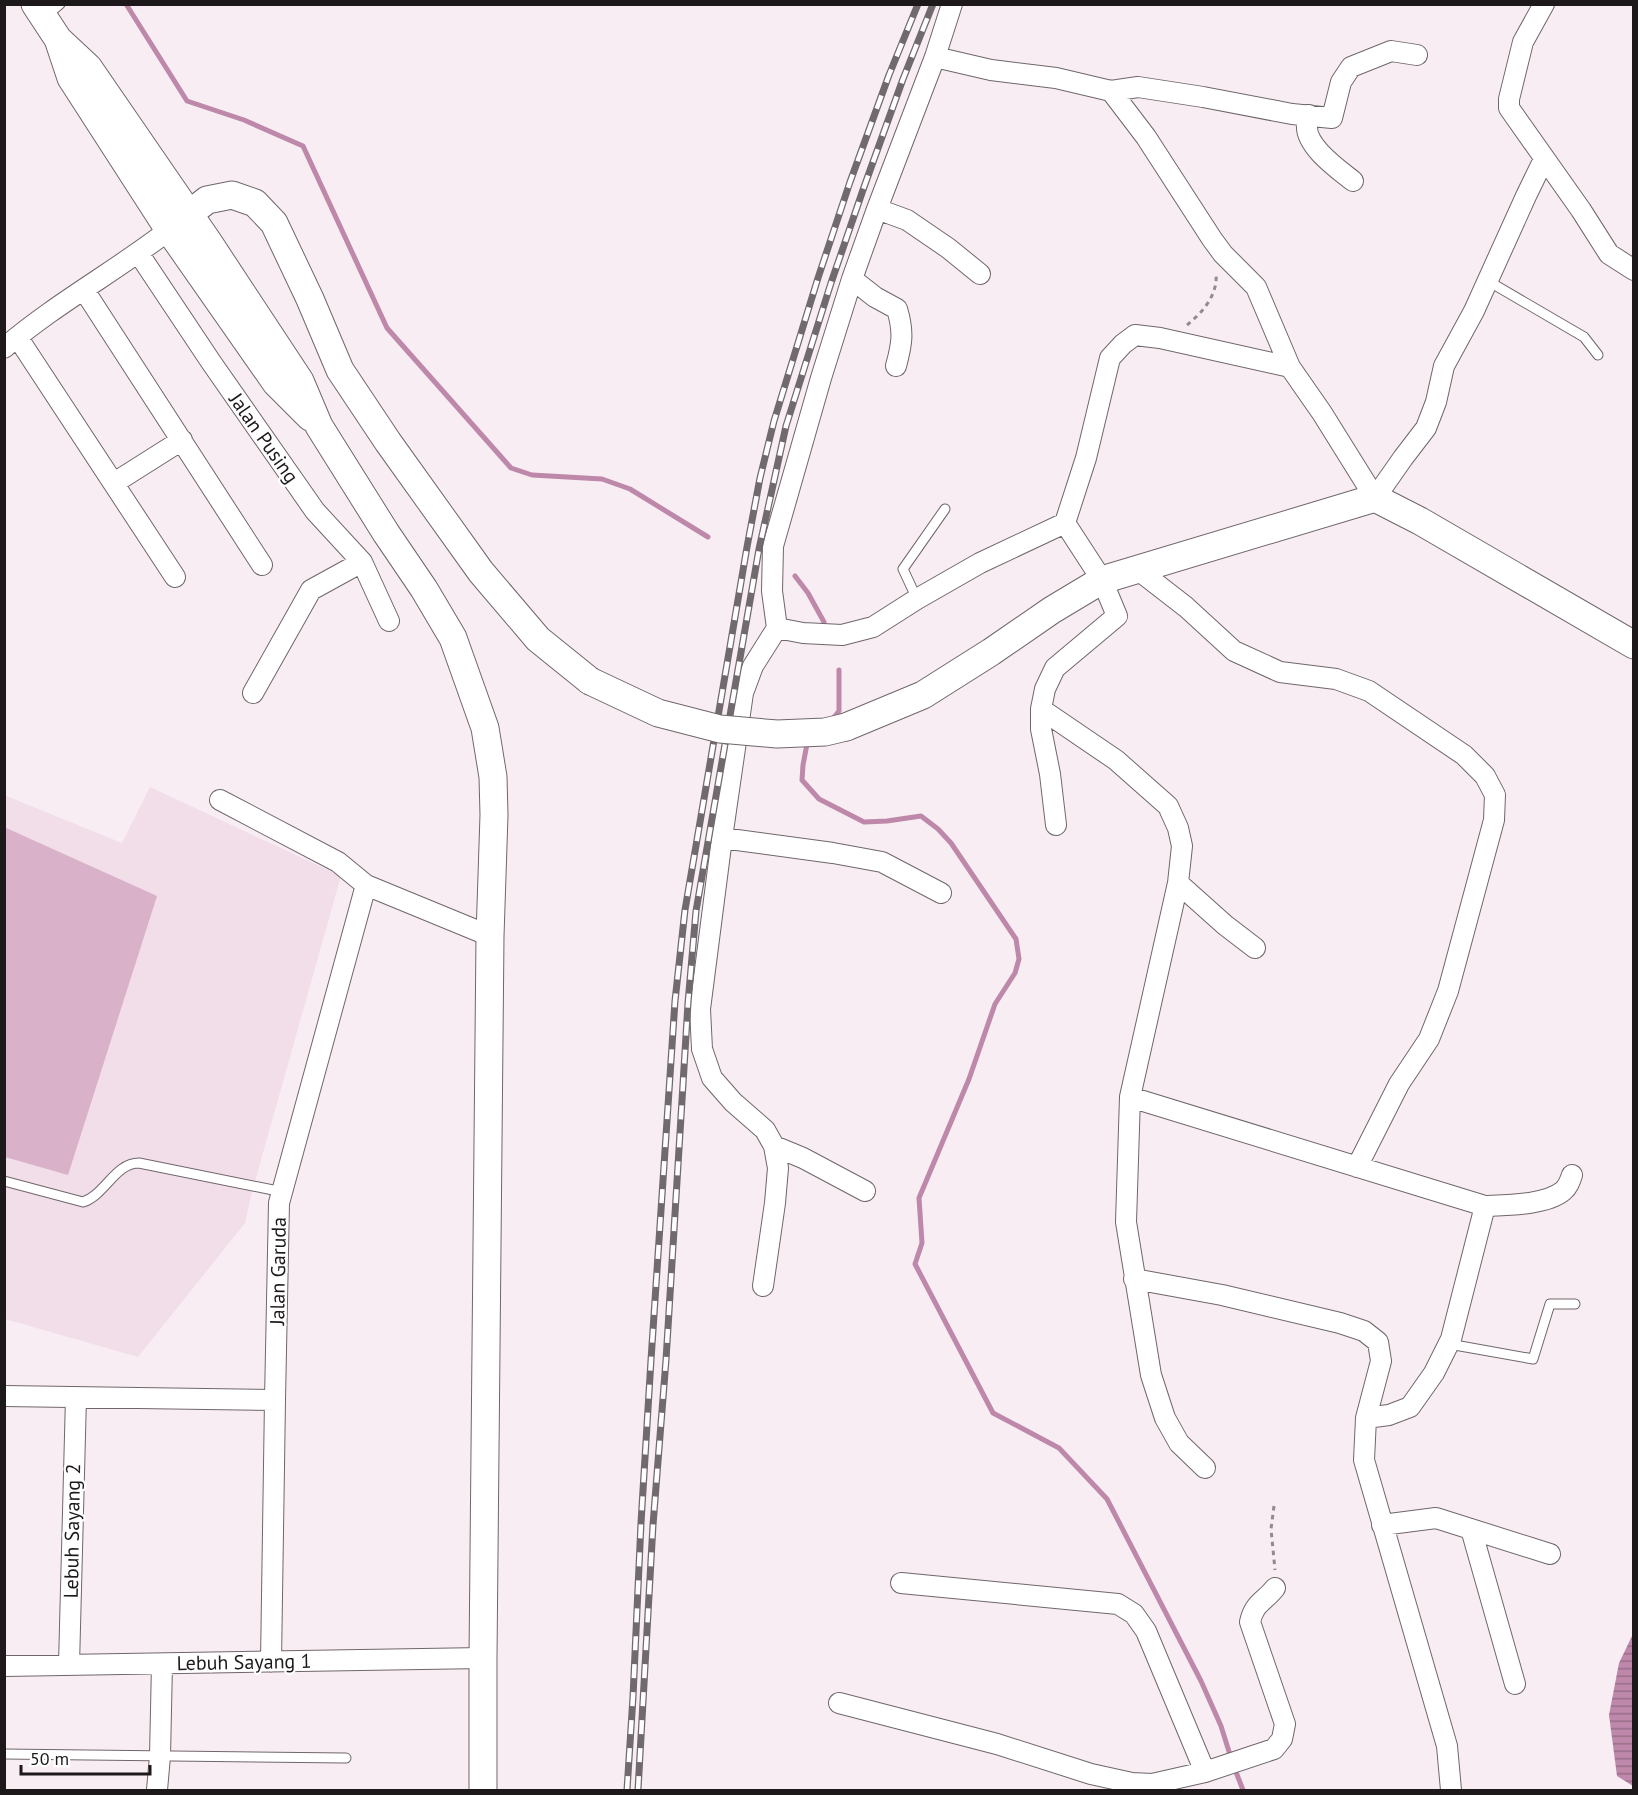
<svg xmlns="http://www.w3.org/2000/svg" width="1638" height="1795" font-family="'PT Sans',sans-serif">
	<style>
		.built { fill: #f1dee9 }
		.grass { fill: #d9b1c9 }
		.water { fill: url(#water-rules) }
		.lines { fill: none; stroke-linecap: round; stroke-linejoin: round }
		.stream { stroke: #bd88a9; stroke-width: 5 }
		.lane-casing { stroke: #6f666b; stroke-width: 11 }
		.street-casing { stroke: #6f666b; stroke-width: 22 }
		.secondary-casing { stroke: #6f666b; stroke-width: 29 }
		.path { stroke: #928a8f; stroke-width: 3; stroke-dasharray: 4.5 4.5; stroke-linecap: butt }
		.lane { stroke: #fff; stroke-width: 9 }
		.street { stroke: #fff; stroke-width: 20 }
		.secondary { stroke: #fff; stroke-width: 27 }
		.rail-casing { stroke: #70696d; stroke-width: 7 }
		.rail { stroke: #fefefe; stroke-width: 4.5; stroke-dasharray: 14; stroke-linecap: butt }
		.secondary-bridge-casing { stroke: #6f666b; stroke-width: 29; stroke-linecap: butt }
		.secondary-bridge { stroke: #fff; stroke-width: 27 }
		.labels { text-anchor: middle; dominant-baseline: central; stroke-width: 4.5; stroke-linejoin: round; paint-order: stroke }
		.street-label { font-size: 20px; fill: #1d191b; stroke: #fefefe }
	</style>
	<defs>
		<pattern id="water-rules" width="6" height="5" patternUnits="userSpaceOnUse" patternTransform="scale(1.5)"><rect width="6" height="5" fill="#bd88a9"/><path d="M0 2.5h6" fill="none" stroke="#996e89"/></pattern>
	</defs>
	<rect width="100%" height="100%" fill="#f9edf4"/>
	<path class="built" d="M150,787L341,876L252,1192L245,1223L138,1357L5,1319L4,795L122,843Z"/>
	<path class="grass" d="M4,827L157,896L68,1175L5,1157Z"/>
	<path class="water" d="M1633,1634V1786L1617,1776L1609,1715L1619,1663Z"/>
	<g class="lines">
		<path class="stream" d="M126,4L187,101L244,120L303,146L387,328L511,468L532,475L602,479L630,489L708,537
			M795,576L808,593L824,622
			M832,720L839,711V670
			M810,741L807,744L803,765L802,780L819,799L864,822L887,821L921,816L938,829L951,843L1016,939L1019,959L1015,973L995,1004L969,1079L919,1198L922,1243L915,1264L993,1413L1059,1448L1107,1499L1201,1681L1221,1726L1231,1758
			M1234,1767L1243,1790"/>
		<g class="lane-casing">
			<path id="lane" d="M46,16L60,4
				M1488,281L1584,337L1598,355
				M917,599L903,569L945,509
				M4,1181L83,1202C105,1195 115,1163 139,1163L283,1192
				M1449,1344L1533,1359L1550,1304H1575
				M4,1754L346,1758"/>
		</g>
		<g class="street-casing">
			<path id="street" d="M952,4L935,57L877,209L852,279L821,378L773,546L772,591L777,628L803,633L842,635L873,627L917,599L980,563L1065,523L1102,580L1117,616L1055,668L1045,689L1041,709L1116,760L1168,806L1178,828L1182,846L1178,883L1130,1097L1126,1222L1151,1375L1165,1418L1179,1443L1205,1468
				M1544,4L1523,42L1509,99V108L1581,210L1609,254L1634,270
				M935,57L991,70L1056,78L1111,91L1138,87L1203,97L1292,114L1332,118L1341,82L1351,67L1391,51L1417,55
				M1111,91L1146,137L1212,239L1223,254L1256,287L1290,367L1322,413L1375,498L1403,458L1426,428L1436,402L1444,366L1474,311L1526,196L1544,159
				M1309,115C1309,119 1307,122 1307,125C1305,146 1338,169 1353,181
				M877,209L907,220L948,248L980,274
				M139,254L211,362L315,511L362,562L389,621
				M852,279L875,297L897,309C904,332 902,344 896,366
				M84,290L262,565
				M18,338L175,577
				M4,348C55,304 116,271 169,230
				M114,483L182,440
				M1065,523L1086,458L1110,358L1123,344L1135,335L1160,338L1290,367
				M1137,569L1186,607L1234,651L1280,672L1336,679L1369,691L1464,755L1485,776L1495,795L1494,820L1448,991L1429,1039L1399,1084L1357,1167
				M253,693L311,590L362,562
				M1041,709V729L1050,774L1056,825
				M220,800L338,862L366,885L490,936
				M722,838L833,853L882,862L941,893
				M1178,883L1225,925L1255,948
				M1130,1097L1485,1206C1507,1205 1546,1205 1563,1191C1568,1187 1570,1181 1572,1175
				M774,1146L803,1158L865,1191
				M1134,1279L1222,1295L1340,1323L1364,1331L1378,1342L1381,1361L1366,1418L1364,1460L1447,1746L1451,1790
				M763,1286L775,1203L778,1168L774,1146L765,1130L733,1102L712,1078L702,1049L700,1009L722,838L743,693L753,666L777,628
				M4,1396L275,1400
				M1366,1418L1389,1415L1410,1407L1434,1373L1451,1339L1485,1206
				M1382,1525L1436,1518L1550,1554
				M1471,1529L1515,1684
				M901,1583L1118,1604L1134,1614L1146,1631L1205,1772
				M271,1662L275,1400L279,1203L366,885
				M69,1665L76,1397
				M4,1666L483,1658
				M839,1703L997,1744L1091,1774L1132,1783L1152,1784L1205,1772L1274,1749L1282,1739L1285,1724L1250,1622C1254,1603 1264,1602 1275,1588
				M157,1790L160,1756L162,1664"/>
		</g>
		<g class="secondary-casing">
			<path id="secondary" d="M35,4L58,39L71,78L169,230L276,383L310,417
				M58,39L88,67L209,243L300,381L319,426L386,533L424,589L453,638L485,728L493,777L494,815L490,936L483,1658V1790
				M169,230L207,200L232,195L255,203L274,223L310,299L340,370L388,442L481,572L538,639L590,681
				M846,727L923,695L991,652L1052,610L1102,580L1375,498L1420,521L1634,645"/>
		</g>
		<path class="path" d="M1187,325C1202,313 1218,295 1216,274
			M1274,1506L1271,1529L1275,1570"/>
		<use href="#lane" class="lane"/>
		<use href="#street" class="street"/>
		<use href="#secondary" class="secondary"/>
		<g class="rail-casing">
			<path id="rail" d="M627,1790L633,1697L641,1523L651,1360L675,1001L685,910L747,547L760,478L774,421L818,278L850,182L889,75L918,4
				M638,1790L653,1525L666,1360L688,1003L696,911L759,549L786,426L831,283L864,187L903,79L933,4"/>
		</g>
		<use href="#rail" class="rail"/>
		<g class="secondary-bridge-casing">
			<path id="secondary-bridge" d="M590,681L658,713L720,729L777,734L825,732L846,727"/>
		</g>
		<use href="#secondary-bridge" class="secondary-bridge"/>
	</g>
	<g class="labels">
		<g class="street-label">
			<text transform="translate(264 438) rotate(55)">Jalan Pusing</text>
			<text transform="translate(278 1271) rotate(-89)">Jalan Garuda</text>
			<text transform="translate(72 1531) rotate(-89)">Lebuh Sayang 2</text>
			<text transform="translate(244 1662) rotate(-1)">Lebuh Sayang 1</text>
		</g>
	</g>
	<rect width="1638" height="1795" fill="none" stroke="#1d191b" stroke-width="12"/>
	<path d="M21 1765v9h129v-9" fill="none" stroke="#1d191b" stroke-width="3"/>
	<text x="30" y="1765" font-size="18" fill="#1d191b" stroke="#fefefe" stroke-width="4.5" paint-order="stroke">50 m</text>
</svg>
